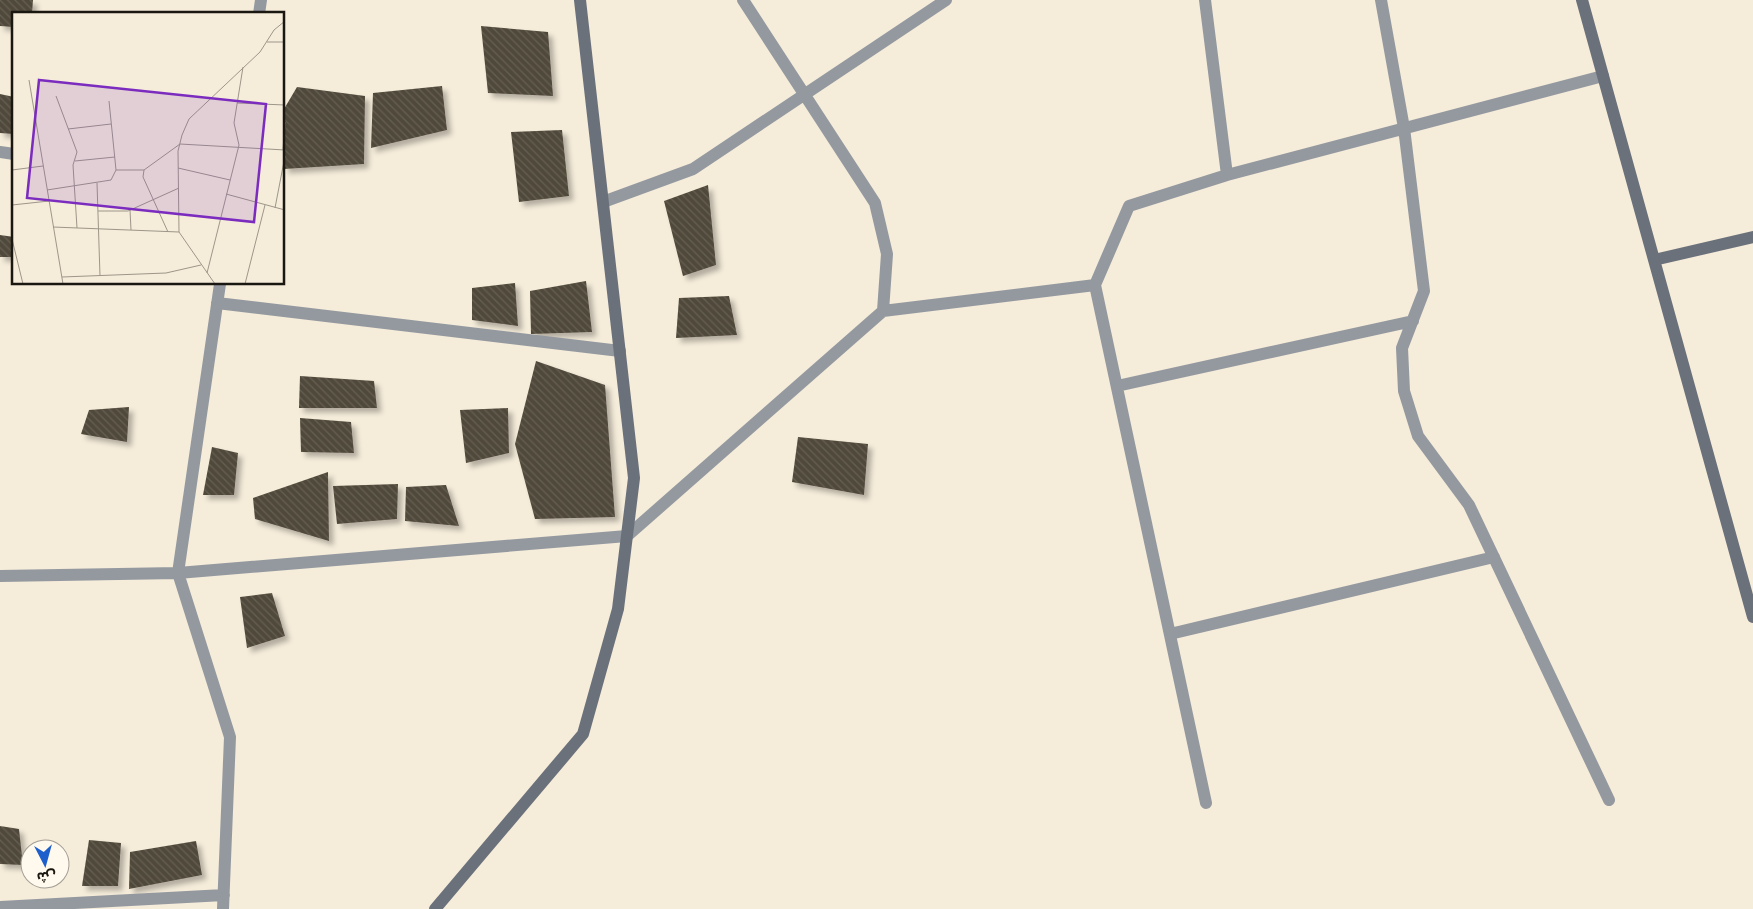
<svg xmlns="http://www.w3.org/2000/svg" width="1753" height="909" font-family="'PT Sans','Noto Sans Arabic',sans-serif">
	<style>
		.building { fill: url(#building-back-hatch); filter: url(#shadow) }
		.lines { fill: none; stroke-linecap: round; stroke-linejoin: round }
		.street { stroke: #9499a0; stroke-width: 12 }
		.secondary { stroke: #6b717b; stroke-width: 12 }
		.inset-road { fill: none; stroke: #9d9689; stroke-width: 1 }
		.view { fill: #7b2cbf; fill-opacity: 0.15; stroke: #7b2cbf; stroke-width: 2.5 }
		.inset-edge { fill: none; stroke: #1a1610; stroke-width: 2.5 }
	</style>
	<defs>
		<pattern id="building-back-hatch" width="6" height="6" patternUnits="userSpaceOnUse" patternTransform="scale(1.25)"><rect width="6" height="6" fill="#50493a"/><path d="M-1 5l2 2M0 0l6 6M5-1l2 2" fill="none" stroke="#655f53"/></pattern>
		<filter id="shadow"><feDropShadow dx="4.5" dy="4.5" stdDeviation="2.5" flood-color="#0004"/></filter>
	</defs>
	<rect width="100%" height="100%" fill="#f5ecda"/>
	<path class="building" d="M0,0H33L32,14H14V27L0,26Z
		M481,26L548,32L553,96L488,93Z
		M442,86L447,130L371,148L373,93Z
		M297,87L365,96L364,164L284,169V109Z
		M0,94L14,97V134L0,133Z
		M562,130L569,196L519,202L511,132Z
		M708,185L716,265L683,276L664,201Z
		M0,235L14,237V257H0Z
		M586,281L592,332L531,334L530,291Z
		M515,283L518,326L472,320V288Z
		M729,296L737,335L676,338L679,298Z
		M536,361L605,385L615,517L535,519L515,444Z
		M300,376L374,381L377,408H299Z
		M129,407L127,442L81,434L89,410Z
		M508,408L509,453L466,463L460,410Z
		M300,418L351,422L354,453L301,452Z
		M798,437L868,444L864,495L792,482Z
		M212,447L238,453L234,495H203Z
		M328,472L329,541L255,519L253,498Z
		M398,484L397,519L337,524L333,486Z
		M446,485L459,526L405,521L406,487Z
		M272,593L285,636L247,648L240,597Z
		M0,826L19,829L23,865L0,864Z
		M89,840L121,843L118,886H82Z
		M196,841L202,875L129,889L130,852Z"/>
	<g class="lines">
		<path class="street" d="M1205,0L1227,175
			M1381,0L1404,128L1424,291L1402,348L1404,391L1418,436L1469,505L1609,800
			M259,14L261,0
			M0,152L14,154
			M603,202L693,169L946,0
			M220,284L178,573L230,737L223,909
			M1095,285L1206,803
			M217,303L620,351
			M883,311L1095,285L1129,206L1227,175L1603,76
			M1117,386L1413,321
			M0,576L178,573L627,536L883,311L887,254L875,203L743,0
			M1170,634L1494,557
			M0,907L224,895"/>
		<path class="secondary" d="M1582,0L1753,617
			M1654,260L1753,237
			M435,909L583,734L618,609L634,478L580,0"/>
	</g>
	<g transform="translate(12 12)">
		<rect width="272" height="272" fill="#f5ecda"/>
		<path class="inset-road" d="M255,30H273M17,68L51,272M44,84L65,140L61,153L65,216M97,89L104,158M225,91L273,93M56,117L99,112M271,138L273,110M63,149L103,145M166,156L218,168M0,158L31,154M85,171L88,264M35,178L99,168L104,158H132M214,182L273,198M0,193L37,189M263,196L273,144M118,198L119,218M86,199H116L167,176M41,215L167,220M156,220L131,165L132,158L168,132L273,138M0,227L11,272M195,261L227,133L222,111L231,55M50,265L154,261L189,253M203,272L167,220L166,139L170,123L177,107L248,40L262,18L273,9M233,272L253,193"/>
		<path class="view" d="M27,68L254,92L242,210L15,186Z"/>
		<rect width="272" height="272" class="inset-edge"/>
	</g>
	<g transform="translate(45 864) rotate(174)"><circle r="24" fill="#fff9ee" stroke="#a39e95"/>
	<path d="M0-4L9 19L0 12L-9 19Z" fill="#1d5fcb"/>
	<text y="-8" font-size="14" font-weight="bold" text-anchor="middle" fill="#1a1610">ش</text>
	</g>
</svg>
